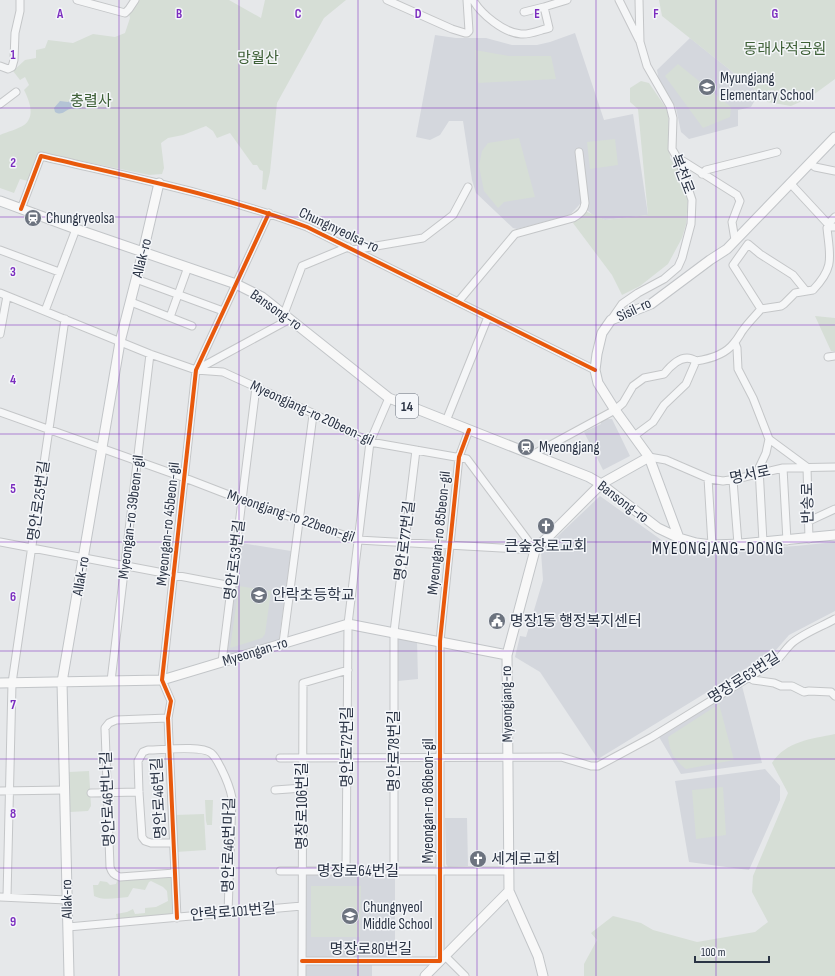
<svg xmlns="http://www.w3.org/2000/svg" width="835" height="976" font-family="'Sofia Sans Condensed','Noto Sans KR',sans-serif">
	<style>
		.built { fill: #d4d7dd }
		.green { fill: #d6ded6 }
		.water { fill: #b4c4d5 }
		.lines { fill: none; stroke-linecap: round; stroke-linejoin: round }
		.minor-casing { stroke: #c4c6c8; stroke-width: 9 }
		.major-casing { stroke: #c2c5c8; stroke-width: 11 }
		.minor { stroke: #f5f6f7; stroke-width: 7 }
		.major { stroke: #f8f8f8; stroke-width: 9 }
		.cycleway-casing { stroke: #f4f6f9; stroke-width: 6 }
		.cycleway { stroke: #e8590c; stroke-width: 4 }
		.grid { fill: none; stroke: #7b2cbf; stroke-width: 1; stroke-opacity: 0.55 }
		.labels { text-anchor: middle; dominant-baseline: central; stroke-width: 3; stroke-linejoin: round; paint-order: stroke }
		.shield { fill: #f4f6f9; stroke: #676e7b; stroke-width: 1 }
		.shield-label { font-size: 14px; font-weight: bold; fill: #2b3445 }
		.park-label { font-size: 15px; fill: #3f6138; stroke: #f4f6f9 }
		.poi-label { font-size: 15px; fill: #2b3445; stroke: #f4f6f9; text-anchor: start }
		.street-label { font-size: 15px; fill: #2b3445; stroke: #f4f6f9 }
		.quarter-label { font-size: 17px; letter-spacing: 1px; fill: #1d2536; stroke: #f4f6f9 }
		.grid-label { font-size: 13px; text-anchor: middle; font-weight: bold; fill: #7b2cbf; stroke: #f4f6f9; stroke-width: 3; stroke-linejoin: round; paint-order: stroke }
	</style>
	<rect width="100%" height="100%" fill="#e6e8ea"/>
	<path class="built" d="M575,33L604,120L633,114L648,215L605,220L594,216L580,204L570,215L517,229L513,228L476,193L472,180L463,121H449L440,135L430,140L416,137L435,35L456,38H486L512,45H537L550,42Z
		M690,38L759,93L751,107L738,110V126L689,139L681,132L676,108L659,81L657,70Z
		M604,419H612L630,456L603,470L584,432L601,424L600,421Z
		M600,496L667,544L709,551L796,546L835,542V611L789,635L776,650L598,759L540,672L515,657L520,636L526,637L543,580L541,552Z
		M241,543L291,551L279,640L228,656L225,654Z
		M397,638L417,640L418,679L398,681Z
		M742,686L762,763L681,774L659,737Z
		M765,769L780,786V800L749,870L689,862L675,781Z
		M445,818H467L468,866L448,867L446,864Z
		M306,874H395V958H306Z
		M308,964H372V976H306V966Z"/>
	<path class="green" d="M137,0H229L261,18L265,0H346L324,18L277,103L270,172L266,190L262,189L263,171L260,170L257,165H253L230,133L217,138L213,131L206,126L183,135L168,138L161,143L164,168L162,174L149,175L39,152L28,181L20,179L14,193L0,188V135C7,132 18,129 24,125C36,116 29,100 24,90L29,85L25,77L20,80L13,71L25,60L36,58V50L45,48L48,40L73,43L93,34L115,37L125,33L130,18L129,14Z
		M659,0H835V79L809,98L791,106L767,102L759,93L662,16Z
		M475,50L509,56H551L556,79L478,83Z
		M678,64L731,107L730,117L703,128L665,76Z
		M641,81L649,83L668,111L670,158L679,172L688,198L686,224L682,238L668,264L640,286L622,295L612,275L573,223L585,211L605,220L648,215L638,109L630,102V88Z
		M519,138L535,197L504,202L498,208L484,191L479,166L482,151L488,143Z
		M615,139L618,165L590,169L587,142Z
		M815,316L835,318V351H831Z
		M239,586L271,591L265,634L262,638L230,648Z
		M719,704L734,760L686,769C674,759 670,753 668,737Z
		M835,734V976H584V964L597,940L591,933L613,916L641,923L653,930L697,942L755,932L768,922L752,892L753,876L788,793L772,763C786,741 811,739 835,734Z
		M89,771L91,806L88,811L70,812L69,772Z
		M723,787L726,835L696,839L692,790Z
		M205,800H213L212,825H207L206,821Z
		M204,814L206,850L176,852L175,815Z
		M174,874L173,914L117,919L116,914L127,912L133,909L135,914L145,913V908L156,907L168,901L167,891L163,887L151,881L149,882L145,890L133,888L128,897C118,898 103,901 94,896L93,885H98L100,881L107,882L110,885L116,884L118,878Z
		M311,886H361L360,937H311Z"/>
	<path class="water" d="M75,98C79,99 82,102 82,106L80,109C76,109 73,108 70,109C64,111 62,116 55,112L54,108L60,101L68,102Z"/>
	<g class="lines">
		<g class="minor-casing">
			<path id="minor" d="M77,0L125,13L129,9L135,0
				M387,0L452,29L465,33H467L469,31L467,0
				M473,0C481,14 504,33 521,34C530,35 540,30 549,28L544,7L567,0
				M619,0L639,40
				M524,12L544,7
				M0,66L8,69L12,67L14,60L15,33L20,11V0
				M0,104L16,92
				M680,163L683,161L737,195L740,201L732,222L735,240
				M810,163L815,167L835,171
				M702,174L706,170L777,152
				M790,183L828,224L835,217
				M21,209L41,156C130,177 221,195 307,227L595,370
				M0,250L59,272
				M353,250L423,238L453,215L468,187
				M136,279L223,311
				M0,293L150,354L196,370L223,372L308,411L370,442L467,459L535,550
				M131,302L192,326
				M458,302L515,234L573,218C580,214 584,211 585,203L579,152
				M761,309L733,265L748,244L760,254L793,275L806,291
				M45,311L76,229
				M284,314L302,266L348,247
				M170,317L188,267
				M611,320L622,304L638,293L664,279L678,267L682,258L691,224L692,200L679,161L672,149L673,118L670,106L647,66L640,42L639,0
				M0,334L7,296
				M735,343L737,348L738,369L753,398L769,439L766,453L759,468L763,542
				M828,357L835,356
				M196,370L290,319
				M0,412L185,478L242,500L358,540L535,550
				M446,421L488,317
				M634,436L653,422L664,405L686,384L696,361
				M769,439L807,467L809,539
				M532,455L615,410L623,403L633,386L644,378L664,374C671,365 683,352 696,361C710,359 725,355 734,343C738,339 740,334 743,330C748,323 755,316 761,309L781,306L784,304L795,293L813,290C835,267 830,257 827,228L828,224L830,227H835
				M649,457L666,460L710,479L723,481L736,479L783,468L835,467
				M783,468L787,541
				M708,478L712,545
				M733,480L738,544
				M809,521L835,509
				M0,542L232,586
				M283,643L313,415
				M222,662L256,387
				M749,677L753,680L774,683L781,686H792L804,692L809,691L831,692L835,696
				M111,681L150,354
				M168,718L116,720L109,723L105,728L110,867C112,873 114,875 120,877L175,873
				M280,758L561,757L591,766H598L652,737L777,660C782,655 785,650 790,645C799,635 823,626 835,619
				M275,790L303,788
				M0,791L65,790
				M91,793L139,792
				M173,843H151L145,841L142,837L139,792L138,761L143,752L148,750C162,750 201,745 211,753C216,757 218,763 221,768C226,778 230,787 232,798L228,913
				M280,871H509
				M346,871L348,624L370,442L389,398
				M394,871V632L416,450
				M0,897L67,900
				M7,897L12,683L65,319
				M177,918L168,718L171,701L162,680L196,370L269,213
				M68,927L302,906
				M445,956L465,976
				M302,961H440V641L459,457L469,430
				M302,976L303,683L348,670"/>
		</g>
		<g class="major-casing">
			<path id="major" d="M0,201L76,229L236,284L262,297L389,398L589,477L601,484L658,528L679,538L696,543L712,545L741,544L835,535
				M679,538L649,457L615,410L598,383L595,370L597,354L602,333L611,320L651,304L710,260L727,249L835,137
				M0,683L162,680L348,624L507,655
				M69,976L62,682L120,342L143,252L159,183
				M425,976L509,891
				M543,976L538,956L509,891L507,655L535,550L601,484L649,457"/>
		</g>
		<use href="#minor" class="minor"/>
		<use href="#major" class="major"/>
		<g class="cycleway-casing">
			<path id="cycleway" d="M21,209L41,156C130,177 221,195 307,227L595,370
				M177,918L168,718L171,701L162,680L196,370L269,213
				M302,961H440V641L459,457L469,430"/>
		</g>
		<use href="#cycleway" class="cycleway"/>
	</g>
	<path class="grid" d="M119,0V976M239,0V976M358,0V976M477,0V976M596,0V976M716,0V976M0,108H835M0,217H835M0,325H835M0,434H835M0,542H835M0,651H835M0,759H835M0,868H835"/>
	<defs>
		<g id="school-disc" transform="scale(0.9)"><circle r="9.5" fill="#6c737f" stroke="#f4f6f9"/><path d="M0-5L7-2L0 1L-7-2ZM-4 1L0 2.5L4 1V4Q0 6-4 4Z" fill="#fff"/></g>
		<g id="station-disc" transform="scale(0.9)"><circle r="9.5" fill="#6c737f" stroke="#f4f6f9"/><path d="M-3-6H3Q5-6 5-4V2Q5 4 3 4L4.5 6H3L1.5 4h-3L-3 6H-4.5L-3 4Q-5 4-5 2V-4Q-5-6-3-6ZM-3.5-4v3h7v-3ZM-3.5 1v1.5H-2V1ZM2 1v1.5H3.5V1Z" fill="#fff"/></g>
		<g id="church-disc" transform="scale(0.9)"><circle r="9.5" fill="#6c737f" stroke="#f4f6f9"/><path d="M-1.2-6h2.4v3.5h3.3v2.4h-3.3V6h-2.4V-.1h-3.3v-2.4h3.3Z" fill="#fff"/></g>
		<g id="civic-disc" transform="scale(0.9)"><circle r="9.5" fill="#6c737f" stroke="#f4f6f9"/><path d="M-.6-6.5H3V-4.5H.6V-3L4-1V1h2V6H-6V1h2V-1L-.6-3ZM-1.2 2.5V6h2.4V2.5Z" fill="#fff"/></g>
	</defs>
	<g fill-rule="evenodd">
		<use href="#school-disc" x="707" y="87"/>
		<use href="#station-disc" x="33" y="218"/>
		<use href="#station-disc" x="526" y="447"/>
		<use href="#church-disc" x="546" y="526"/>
		<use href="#school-disc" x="259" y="595"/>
		<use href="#civic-disc" x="497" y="621"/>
		<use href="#church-disc" x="478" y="859"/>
		<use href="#school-disc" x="350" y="916"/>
	</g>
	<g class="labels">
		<rect class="shield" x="396" y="394" width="22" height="24" rx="3"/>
		<g class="shield-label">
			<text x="407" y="406">14</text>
		</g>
		<g class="park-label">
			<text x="785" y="49">동래사적공원</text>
			<text x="258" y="58">망월산</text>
			<text x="91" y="101">충렬사</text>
		</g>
		<g class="poi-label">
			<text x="720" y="78">Myungjang<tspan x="720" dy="17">Elementary School</tspan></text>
			<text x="46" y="218">Chungryeolsa</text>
			<text x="539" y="447">Myeongjang</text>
			<text x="546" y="546" text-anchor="middle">큰숲장로교회</text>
			<text x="272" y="595">안락초등학교</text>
			<text x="510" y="621">명장1동 행정복지센터</text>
			<text x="491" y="859">세계로교회</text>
			<text x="363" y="907">Chungnyeol<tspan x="363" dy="17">Middle School</tspan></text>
		</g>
		<g class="street-label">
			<text transform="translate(682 174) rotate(69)">복천로</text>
			<text transform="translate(339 230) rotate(25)">Chungnyeolsa-ro</text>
			<text transform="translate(142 258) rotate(-76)">Allak-ro</text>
			<text transform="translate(276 310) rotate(35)">Bansong-ro</text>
			<text transform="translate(634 310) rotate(-25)">Sisil-ro</text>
			<text transform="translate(312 413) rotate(25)">Myeongjang-ro 20beon-gil</text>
			<text transform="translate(750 475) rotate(-12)">명서로</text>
			<text transform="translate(39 501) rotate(-82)">명안로25번길</text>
			<text transform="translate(623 502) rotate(37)">Bansong-ro</text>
			<text transform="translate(808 503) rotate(-91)">반송로</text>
			<text transform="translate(291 516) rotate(19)">Myeongjang-ro 22beon-gil</text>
			<text transform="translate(131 517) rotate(-83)">Myeongan-ro 39beon-gil</text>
			<text transform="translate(168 524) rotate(-84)">Myeongan-ro 45beon-gil</text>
			<text transform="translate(439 533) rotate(-84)">Myeongan-ro 85beon-gil</text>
			<text transform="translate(405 541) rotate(-83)">명안로77번길</text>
			<text transform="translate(235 560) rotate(-83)">명안로53번길</text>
			<text transform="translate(81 576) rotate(-80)">Allak-ro</text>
			<text transform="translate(255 652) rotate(-17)">Myeongan-ro</text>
			<text transform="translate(744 678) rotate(-33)">명장로63번길</text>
			<text transform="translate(507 704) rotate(-91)">Myeongjang-ro</text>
			<text transform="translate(347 747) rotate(-90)">명안로72번길</text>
			<text transform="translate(394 751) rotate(-90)">명안로78번길</text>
			<text transform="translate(159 798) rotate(-93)">명안로46번길</text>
			<text transform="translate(108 799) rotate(-92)">명안로46번나길</text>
			<text transform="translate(428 801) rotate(-90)">Myeongan-ro 86beon-gil</text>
			<text transform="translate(302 806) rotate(-90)">명장로106번길</text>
			<text transform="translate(229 845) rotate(-89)">명안로46번마길</text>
			<text x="358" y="871">명장로64번길</text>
			<text transform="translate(67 899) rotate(-91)">Allak-ro</text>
			<text transform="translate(233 912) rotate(-5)">안락로101번길</text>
			<text x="371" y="949">명장로80번길</text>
		</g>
		<g class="quarter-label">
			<text x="718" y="549">MYEONGJANG-DONG</text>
		</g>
	</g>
	<g class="grid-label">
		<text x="60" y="18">A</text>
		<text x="179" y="18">B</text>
		<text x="298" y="18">C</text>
		<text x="418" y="18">D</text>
		<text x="537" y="18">E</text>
		<text x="656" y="18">F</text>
		<text x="775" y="18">G</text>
		<text x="13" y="59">1</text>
		<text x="13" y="167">2</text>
		<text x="13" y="276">3</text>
		<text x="13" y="384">4</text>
		<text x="13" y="493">5</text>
		<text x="13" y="601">6</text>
		<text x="13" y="709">7</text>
		<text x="13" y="818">8</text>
		<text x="13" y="926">9</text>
	</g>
	<path d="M695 956v6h74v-6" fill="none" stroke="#2b3445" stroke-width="2"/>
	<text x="701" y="956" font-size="12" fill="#2b3445" stroke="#f4f6f9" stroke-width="3" paint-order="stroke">100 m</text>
</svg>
